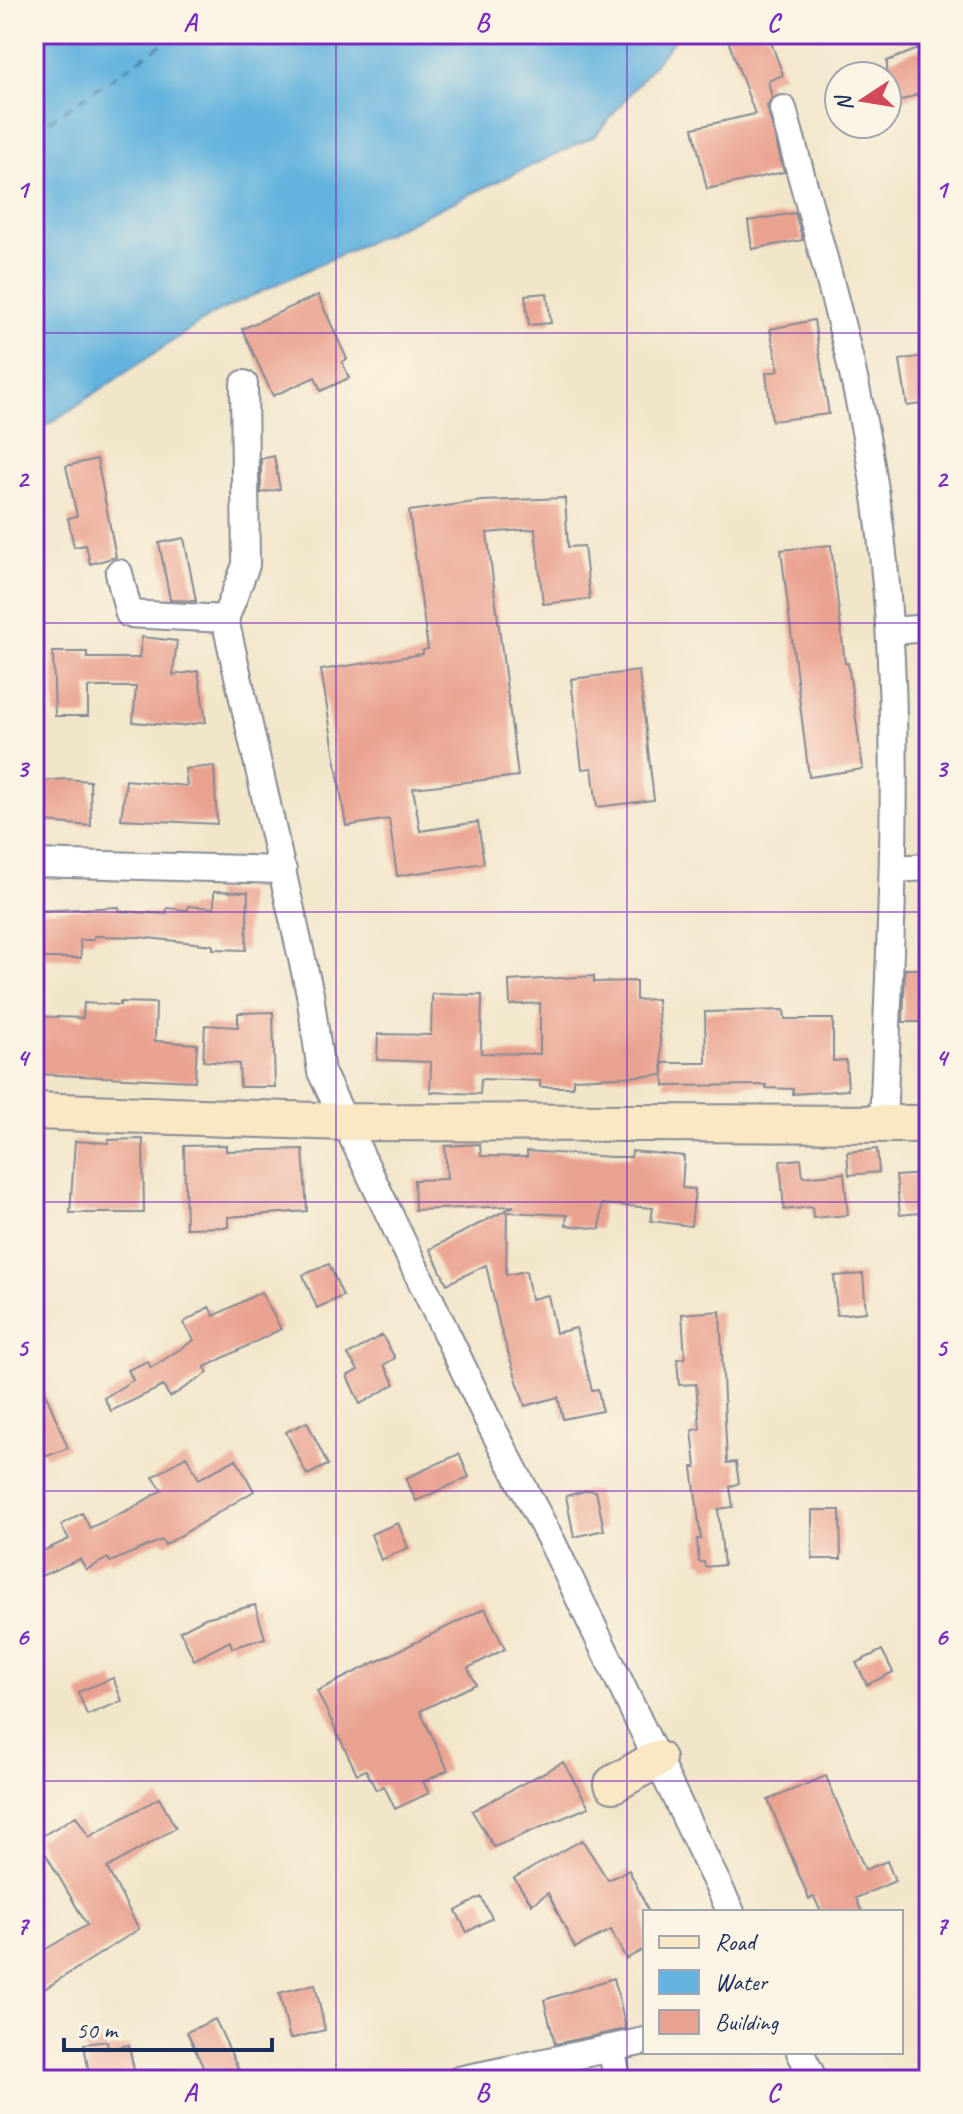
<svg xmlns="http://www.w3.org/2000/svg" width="963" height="2114" font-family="Caveat,sans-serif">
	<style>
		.water { fill: #63b3de; stroke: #3f719e; stroke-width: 2 }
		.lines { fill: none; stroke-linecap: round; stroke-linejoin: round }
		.ferry { stroke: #315784; stroke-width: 2; stroke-dasharray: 10 8; stroke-linecap: butt }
		.building { fill: #eaa290 }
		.street-casing { stroke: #868a94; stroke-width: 30 }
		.secondary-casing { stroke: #868a94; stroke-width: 40 }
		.street { stroke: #fff; stroke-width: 26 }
		.secondary { stroke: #fae7c3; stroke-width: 36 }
		.grid { fill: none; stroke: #7b2cbf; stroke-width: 2; stroke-opacity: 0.55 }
		.neatline { fill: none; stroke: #7b2cbf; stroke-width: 3 }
		.grid-label { font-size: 26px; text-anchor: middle; font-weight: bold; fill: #7b2cbf }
	</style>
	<rect width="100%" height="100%" fill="#fcf5e5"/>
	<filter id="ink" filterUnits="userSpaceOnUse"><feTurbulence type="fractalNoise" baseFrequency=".0125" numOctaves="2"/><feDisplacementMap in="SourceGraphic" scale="16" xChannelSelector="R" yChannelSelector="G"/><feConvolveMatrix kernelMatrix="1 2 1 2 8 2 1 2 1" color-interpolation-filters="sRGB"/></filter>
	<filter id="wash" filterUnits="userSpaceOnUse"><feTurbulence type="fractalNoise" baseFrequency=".006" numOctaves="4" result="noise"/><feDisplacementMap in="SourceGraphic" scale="32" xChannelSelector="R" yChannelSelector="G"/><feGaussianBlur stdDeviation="1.8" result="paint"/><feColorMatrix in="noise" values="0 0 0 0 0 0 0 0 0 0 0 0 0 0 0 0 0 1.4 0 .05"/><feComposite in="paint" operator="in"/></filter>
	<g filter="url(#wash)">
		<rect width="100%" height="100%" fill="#f2e6ca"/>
		<path class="water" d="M34,34H679L595,136L213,314L34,434Z"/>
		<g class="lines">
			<path class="ferry" d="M34,131L177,34"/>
		</g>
		<g id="blocks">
			<path class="building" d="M726,34H768L783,75L768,81L772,98L767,106L784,172L707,189L693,128L755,114Z
				M929,45V90L887,106V61Z
				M795,213L803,240L752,249L748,221Z
				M547,293L551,323L529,325L525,295Z
				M318,295L347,359L342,362L349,378L321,391L315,377L273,396L242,329Z
				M814,320L829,414L772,421L766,373L779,371L770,329Z
				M929,355V403L907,406L900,360Z
				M274,456L280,489L261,493V459Z
				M97,459L116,557L90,564L86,545L74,547L68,518L77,516L66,466Z
				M565,498L568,547L584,546L590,599L543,604L535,529L487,533L518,776L413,788L420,831L478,822L484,863L397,876L389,819L346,826L321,670L423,654V650L428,649L409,511L482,501Z
				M184,538L196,601L170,600L159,543Z
				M831,545L845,663H848L863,769L809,777L781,550Z
				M142,637L177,641L173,675L198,671L206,722L180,726L133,722L136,687H88V716H55L53,652H87V658H139Z
				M639,671L654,800L597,807L592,768L582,769L571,679Z
				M214,766L217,824L121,819L126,780L187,786L185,769Z
				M65,779L90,781L91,826L34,821V782Z
				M214,891L248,892L246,950L213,949V945L138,937L94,936V940H80L81,958H34V911L119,907V911L166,914L167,908L188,910V906L214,908Z
				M905,969H922V1022H903Z
				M594,976V982L636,981V1000L657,999L663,1075L573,1079V1087H540V1081L481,1079L480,1094L430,1092L431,1062L377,1060L378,1034L431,1035L432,994L482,995L481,1053L540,1054V1003L510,1005L509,981Z
				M120,1002L156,1003L155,1041L197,1044L195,1081L34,1074V1016L83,1018L84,1003L120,1005Z
				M784,1010L785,1019H833V1061L846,1060L848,1090L793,1094V1089L766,1088V1085L664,1086L663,1063H706L705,1012Z
				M273,1012L275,1087H240L239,1064L203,1061L205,1025L238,1027V1013Z
				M143,1139L144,1213H70L75,1141L108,1143V1140Z
				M480,1144L481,1156L527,1157V1151L612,1157H631L632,1151L684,1156L682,1188L695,1189L691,1226L651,1221L653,1208L602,1204L600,1229L566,1225L567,1215L507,1212L506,1275L526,1271L531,1299L548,1295L556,1333L576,1328L592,1390L598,1389L602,1411L563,1419L558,1397L525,1406L500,1327L486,1265L447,1284L430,1249L514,1206L415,1210L414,1180L447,1179L445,1146Z
				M226,1145V1151L303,1149L307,1211L228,1217V1227L186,1228L184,1146Z
				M877,1149L879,1172L849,1175L847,1152Z
				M801,1159L803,1177L844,1173L848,1215L813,1218L812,1207L784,1210L780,1161Z
				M925,1174L929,1212L900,1215L896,1176Z
				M329,1264L343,1296L317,1308L303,1275Z
				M863,1274L866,1312L837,1315L834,1276Z
				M261,1292L281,1329L205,1367L208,1373L170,1397L163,1386L111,1411L104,1398L133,1380L128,1370L148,1361L151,1368L194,1340L183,1323L209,1307L214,1316Z
				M720,1311L727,1463L736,1462L739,1483L730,1487L733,1507L718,1509L724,1565L705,1567L704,1562H699L697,1539H701L692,1467H696L692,1430L700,1429L696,1384L679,1385L677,1359L685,1358L682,1314Z
				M382,1335L395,1358L384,1365L395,1384L360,1404L347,1376L358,1370L348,1355Z
				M35,1368L68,1448L45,1457L34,1432Z
				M307,1422L328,1465L307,1475L286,1432Z
				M459,1454L469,1477L416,1501L406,1478Z
				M186,1456L199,1479L236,1459L254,1491L165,1545L162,1540L110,1562L108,1558L86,1570L80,1559L34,1579V1555L69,1539L61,1525L82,1513L90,1528L132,1508L162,1490L153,1477Z
				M588,1490L596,1491L604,1530L574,1537L566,1496Z
				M812,1510H840L841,1559H812Z
				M398,1523L408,1548L381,1560L371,1534Z
				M255,1605L265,1638L232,1648L230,1641L194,1660L180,1631L205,1618Z
				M485,1608L505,1649L468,1668L476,1684L420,1711L448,1770L423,1782L429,1793L395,1809L384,1786L376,1790L366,1770L357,1774L317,1691Z
				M882,1650L893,1672L867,1685L856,1663Z
				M113,1678L122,1701L87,1715L78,1692Z
				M563,1762L589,1807L494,1847L472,1811Z
				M826,1776L865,1870L887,1861L895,1881L856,1898L862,1912H821L814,1897L809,1899L768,1800Z
				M159,1798L176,1828L107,1868L139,1929L41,1991L34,1978V1956L87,1925L37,1839L76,1816L89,1837Z
				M582,1840L608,1880L629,1870L649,1912H645V1949L626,1959L611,1930L575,1948L548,1893L532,1904L514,1878Z
				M481,1897L492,1918L467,1932L456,1911Z
				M614,1978L626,2029L555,2044L544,2000Z
				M315,1984L325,2030L290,2039L279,1993Z
				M215,2019L238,2068L209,2080L187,2032Z
				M107,2041L108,2049L129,2045L135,2075L90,2080L84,2044Z"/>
		</g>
	</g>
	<g filter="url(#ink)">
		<use href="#blocks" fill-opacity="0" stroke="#868a94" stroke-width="2"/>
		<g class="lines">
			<g class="street-casing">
				<path id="street" d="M783,109C817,235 856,361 875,490C906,699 891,914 883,1124
					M244,384L246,565L225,619L310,994L321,1072L486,1416L553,1544L731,1912
					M119,573L129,614L225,619
					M890,631L929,628
					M34,863L283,870
					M893,869L929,867
					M611,2049L618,2080
					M800,2052L814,2080
					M459,2080L645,2041"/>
			</g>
			<g class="secondary-casing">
				<path id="secondary" d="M34,1111L345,1122L929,1124
					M613,1784L657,1759"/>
			</g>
			<use href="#street" class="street"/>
			<use href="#secondary" class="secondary"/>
		</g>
	</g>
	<path class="grid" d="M336,34V2080M627,34V2080M34,333H929M34,623H929M34,912H929M34,1202H929M34,1491H929M34,1781H929"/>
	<rect width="963" height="2114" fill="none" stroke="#fcf5e5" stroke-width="88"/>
	<rect x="643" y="1910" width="260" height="144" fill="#fcf5e5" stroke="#a2a6af" stroke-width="2"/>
	<rect x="659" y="1936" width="40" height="12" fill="#fae7c3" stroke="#a2a6af" stroke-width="2"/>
	<text x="715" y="1950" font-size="24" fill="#1b2f5e">Road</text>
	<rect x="659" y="1970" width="40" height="24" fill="#63b3de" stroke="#a2a6af" stroke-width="2"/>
	<text x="715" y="1990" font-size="24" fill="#1b2f5e">Water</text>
	<rect x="659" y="2010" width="40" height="24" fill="#eaa290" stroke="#a2a6af" stroke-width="2"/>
	<text x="715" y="2030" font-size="24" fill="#1b2f5e">Building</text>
	<g transform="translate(863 100) rotate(258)"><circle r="38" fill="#fcf5e5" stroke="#a2a6af" stroke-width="2"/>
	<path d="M0-6L14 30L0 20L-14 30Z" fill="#d1495b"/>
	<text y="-12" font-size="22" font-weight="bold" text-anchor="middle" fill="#1b2f5e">N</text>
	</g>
	<path d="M64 2038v12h208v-12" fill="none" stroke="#1b2f5e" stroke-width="4"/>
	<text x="76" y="2038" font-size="24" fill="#1b2f5e" stroke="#fcf5e5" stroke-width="6" paint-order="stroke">50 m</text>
	<rect x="44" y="44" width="875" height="2026" class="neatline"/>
	<g class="grid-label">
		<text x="190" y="31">A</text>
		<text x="482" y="31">B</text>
		<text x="773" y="31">C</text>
		<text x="22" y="198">1</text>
		<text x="941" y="198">1</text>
		<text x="22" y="487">2</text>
		<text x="941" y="487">2</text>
		<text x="22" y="777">3</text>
		<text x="941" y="777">3</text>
		<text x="22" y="1066">4</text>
		<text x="941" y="1066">4</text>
		<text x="22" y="1356">5</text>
		<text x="941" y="1356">5</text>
		<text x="22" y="1645">6</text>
		<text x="941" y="1645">6</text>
		<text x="22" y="1934">7</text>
		<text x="941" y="1934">7</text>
		<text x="190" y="2101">A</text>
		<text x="482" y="2101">B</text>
		<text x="773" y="2101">C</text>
	</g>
</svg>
